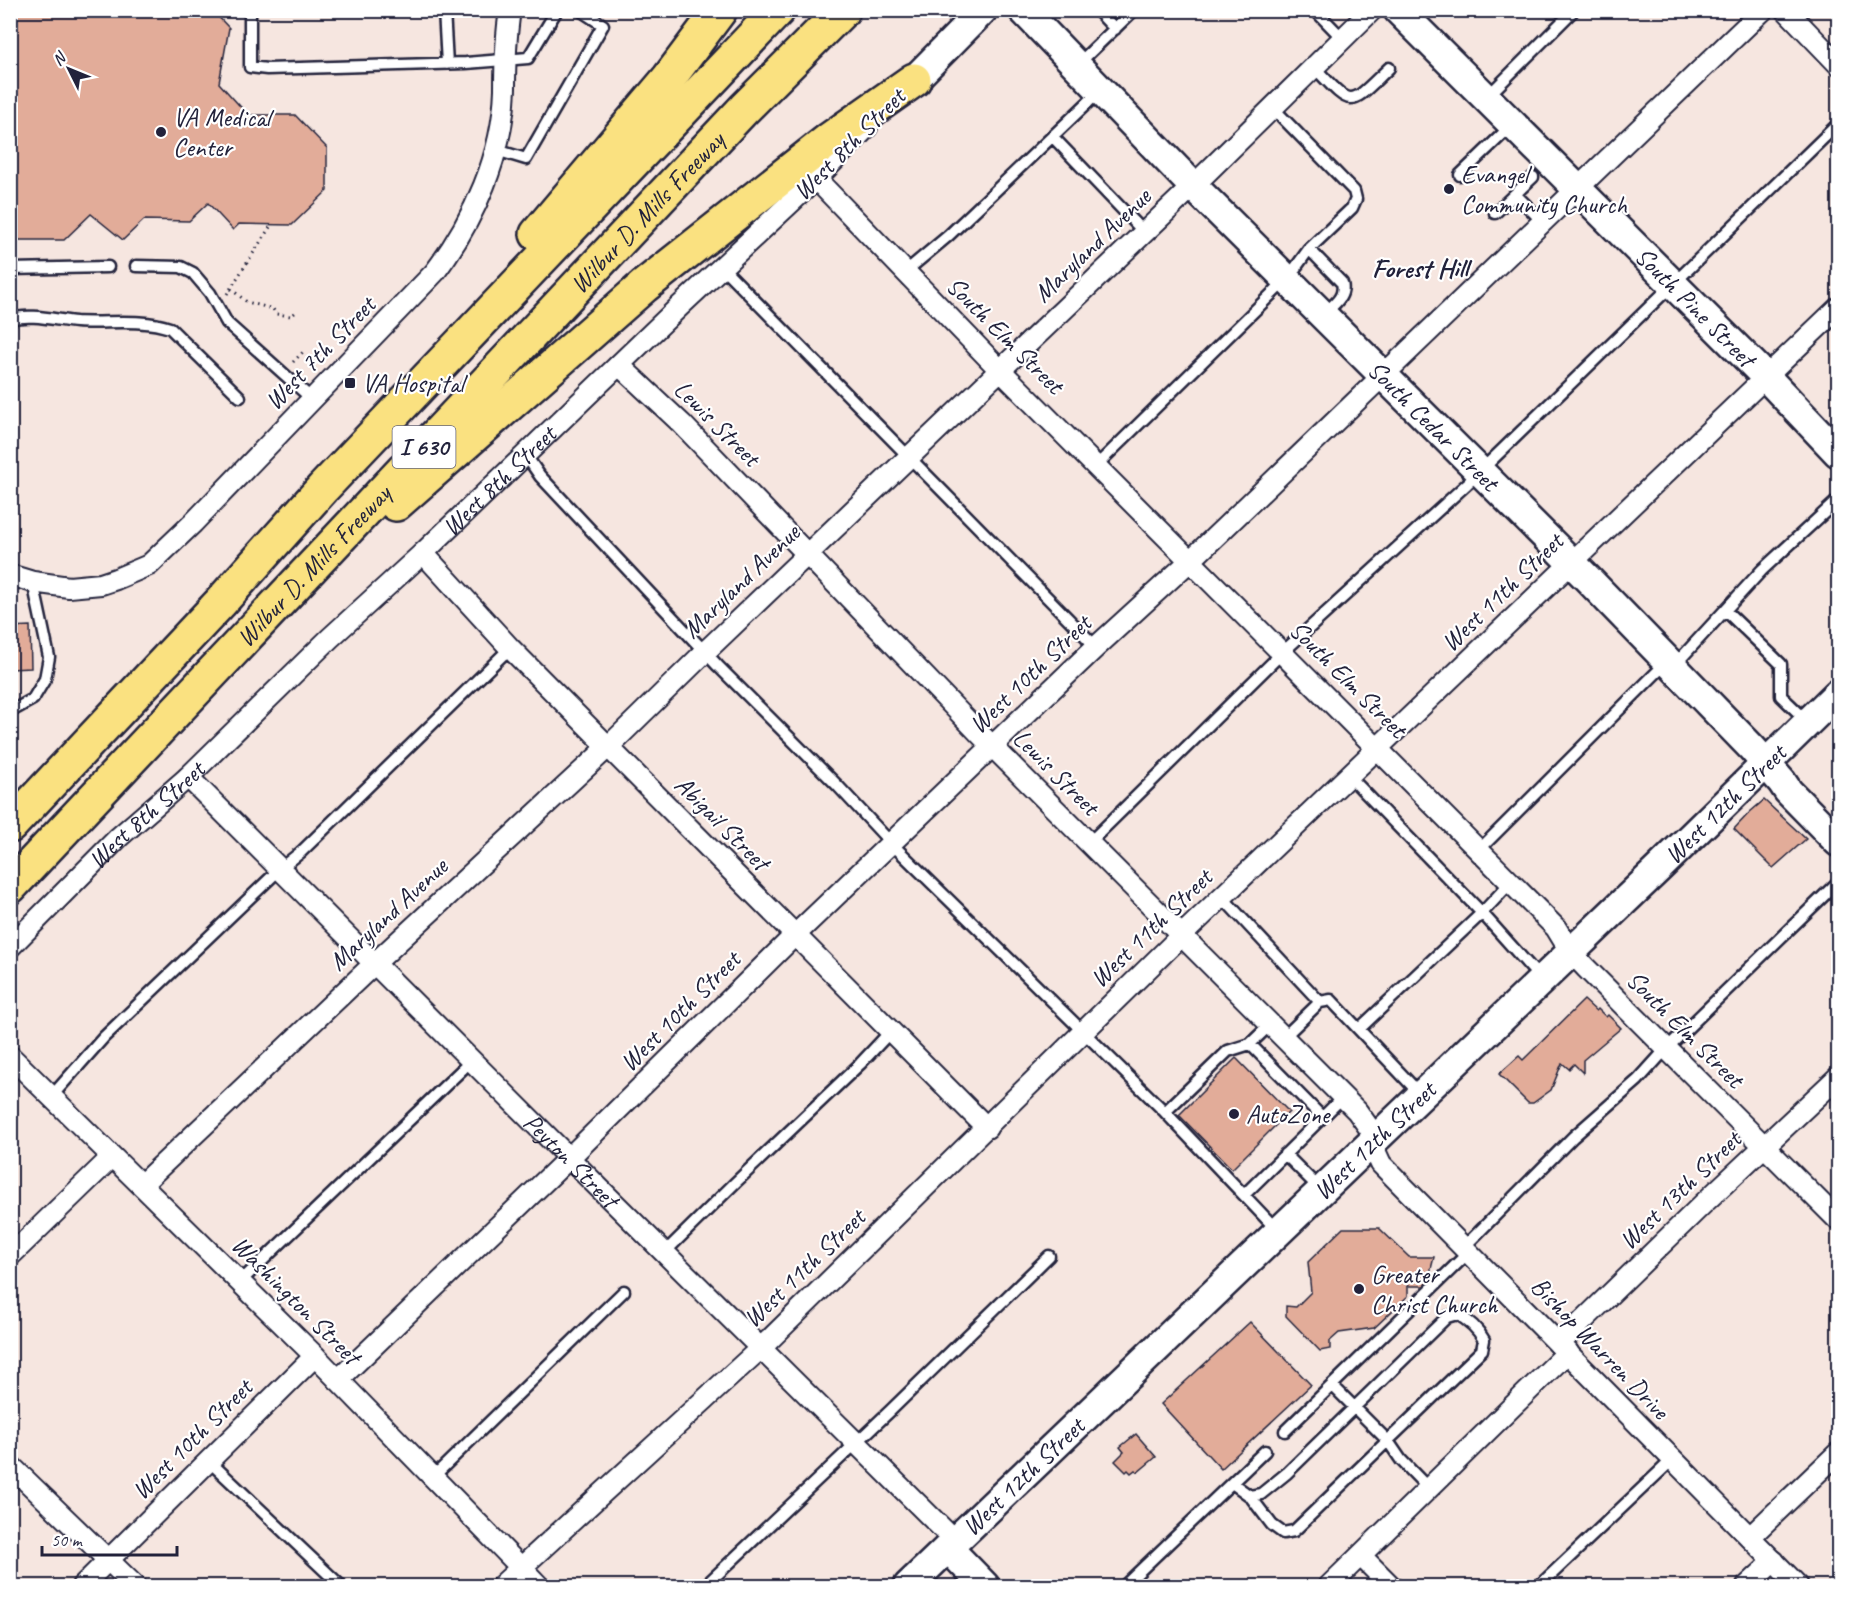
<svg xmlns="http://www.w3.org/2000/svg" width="1849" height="1597" font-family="Caveat,sans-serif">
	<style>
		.building { fill: #e2ac99; stroke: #22223b; stroke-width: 1.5 }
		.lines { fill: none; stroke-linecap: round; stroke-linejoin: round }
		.lane-casing { stroke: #22223b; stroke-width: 15 }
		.street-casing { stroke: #22223b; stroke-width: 24 }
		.secondary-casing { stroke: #22223b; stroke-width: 33 }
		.highway-casing { stroke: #22223b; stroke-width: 38 }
		.path { stroke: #22223b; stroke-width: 3; stroke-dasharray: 1.5 4.5; stroke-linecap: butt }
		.lane { stroke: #fff; stroke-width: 10 }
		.street { stroke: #fff; stroke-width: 20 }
		.secondary { stroke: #fff; stroke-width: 28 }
		.highway { stroke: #fae180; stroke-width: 33 }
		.poi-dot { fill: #22223b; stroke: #fff; stroke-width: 2 }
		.labels { text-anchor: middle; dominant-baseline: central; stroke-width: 4.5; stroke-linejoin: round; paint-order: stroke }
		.shield { fill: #fff; stroke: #646476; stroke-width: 1.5 }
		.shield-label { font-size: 24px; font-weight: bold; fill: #22223b }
		.poi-label { font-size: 26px; fill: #22223b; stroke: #fff; text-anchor: start }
		.street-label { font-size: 26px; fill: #22223b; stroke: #fff }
		.neighbourhood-label { font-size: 27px; font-weight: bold; fill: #22223b; stroke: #fff }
	</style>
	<rect width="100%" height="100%" fill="#f6e6e0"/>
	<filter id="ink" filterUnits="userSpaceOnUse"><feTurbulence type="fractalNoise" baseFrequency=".0167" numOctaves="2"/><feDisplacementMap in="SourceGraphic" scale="12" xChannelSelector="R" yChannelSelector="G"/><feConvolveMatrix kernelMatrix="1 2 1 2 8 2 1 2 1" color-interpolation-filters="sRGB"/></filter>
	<g filter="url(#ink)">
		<path class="building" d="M10,10H212L229,28L219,83L248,115H295L327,148V191L292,225L239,224L233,230L208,203L189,221L144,220L123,240L91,214L64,240H15L10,235Z
			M30,626L31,668L10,669V627Z
			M1764,800L1806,839L1773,868L1734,829L1750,812Z
			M1584,1000L1596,1011L1598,1009L1606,1017L1608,1015L1621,1028L1583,1060V1073L1574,1064L1569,1069L1562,1063L1551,1090L1533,1103H1528L1499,1074L1519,1056L1523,1060Z
			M1236,1058L1289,1112L1232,1169L1179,1115Z
			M1343,1228H1379L1409,1257H1434L1428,1281L1424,1286H1408V1296L1374,1328L1339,1333L1330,1341V1349L1320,1351L1286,1316V1306L1296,1307L1311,1292L1308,1262Z
			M1250,1322L1311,1385L1221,1469L1161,1404Z
			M1136,1434L1156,1457L1138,1472L1135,1470L1131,1473L1128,1470L1126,1472L1115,1461L1124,1452L1120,1447Z"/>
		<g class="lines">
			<g class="lane-casing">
				<path id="lane" d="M250,10V67L267,69L466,63L528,58L557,10
					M444,10L447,64
					M1097,10L1115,29
					M1315,10L1344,40
					M1077,65L1134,10
					M1315,68C1354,109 1348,107 1389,68
					M1487,97L1574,10
					M1273,108L1354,191L1356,199L1352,208L1309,249
					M1053,137L1144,232
					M496,150L526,159L603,25L580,10
					M1460,175L1513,124
					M1515,194L1543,222
					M1495,213L1533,177
					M136,266L181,267L193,273L210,293L227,323L313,400
					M722,267L1096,647
					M10,269L108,267
					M905,272L948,236L1101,90
					M10,319C31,313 55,320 76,322C107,324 141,318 170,328L240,397
					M525,454L540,476L718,666L837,785L892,844L1165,1112L1228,1051L1250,1044L1271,1024
					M1097,465L1288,278L1309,249L1342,283C1346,297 1333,305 1324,314
					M1725,610L1781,664V696L1808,722
					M10,708H17L33,699L45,679L49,657L33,582
					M1349,776L1482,913L1359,1029
					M1089,843L1283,652L1467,484L1838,124
					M1479,850L1657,672L1669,663L1683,656L1762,570L1838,500
					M1511,882L1482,913L1541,979
					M1222,897L1320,1002
					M1284,1037L1320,1002L1331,1000L1420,1094
					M1250,1044L1322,1117
					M51,1097L104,1037L281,868L301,852L510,648
					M1165,1112L1278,1231
					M1285,1154L1321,1190
					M1244,1195L1343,1097
					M1464,1247L1573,1137L1638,1080L1666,1049L1838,882
					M664,1253L735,1183L860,1064L891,1031
					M240,1282L471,1061
					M1332,1385L1388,1441L1401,1460L1429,1489
					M1285,1431L1469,1252
					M209,1461L341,1586
					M433,1477L624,1291
					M1232,1483L1250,1496L1272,1525L1283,1533L1294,1531L1482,1350L1484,1340C1478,1329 1468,1320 1457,1314L1447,1317L1287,1473L1261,1494L1250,1496
					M705,1586L890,1411L1049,1256
					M1124,1586L1265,1451
					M1539,1586L1672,1460"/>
			</g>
			<g class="street-casing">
				<g id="street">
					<path d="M1786,10L1838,64"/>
					<path d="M816,179L1000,370L1556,928L1570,951L1586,968L1838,1220"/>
					<path d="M619,365L682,424L981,735L1357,1111L1372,1132L1376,1153L1381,1164L1798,1586"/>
					<path d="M423,553L510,648L987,1128"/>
					<path d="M10,575L33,582L69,587L101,584L116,579L149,565L193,523L435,272C474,220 503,155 505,89C505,63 506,36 510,10"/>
					<path id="s1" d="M188,777L579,1168L955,1541"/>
					<path id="s2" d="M10,947L119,837L188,777L330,638L423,553L680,306L816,179L867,127"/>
					<path d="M10,1056L315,1356L539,1586"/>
					<path d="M142,1184L375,963L608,747L705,652L1193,186L1372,10"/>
					<path d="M10,1256L112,1157"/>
					<path d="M1559,1344L1705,1202L1838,1077"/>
					<path d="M338,1380L569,1158L795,935L1096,647L1191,560L1763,10"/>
					<path d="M10,1465L135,1586"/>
					<path d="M1750,1537L1838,1453"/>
					<path d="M1361,1556L1391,1586"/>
					<path d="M82,1586L315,1356"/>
					<path d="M501,1586L761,1348L1182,935L1838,308"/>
					<path d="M1329,1586L1568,1352"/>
					<path d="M1747,1586L1774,1561"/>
				</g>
			</g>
			<g class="secondary-casing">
				<g id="secondary">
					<path id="s3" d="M1023,10L1193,186L1587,578L1752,748L1782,782L1788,791L1838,842"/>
					<path id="s4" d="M1398,10L1767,378L1838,453"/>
					<path d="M914,80L983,10"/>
					<path d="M948,1548L985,1586"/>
					<path id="s5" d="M908,1586L1659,868L1838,693"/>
				</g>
			</g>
			<g class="highway-casing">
				<g id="highway">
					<path d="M537,234L669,78L720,10"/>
					<path d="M396,504L644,286L830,139L914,80"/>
					<path d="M10,826L220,603L323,488L778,10"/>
					<path id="s6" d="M10,887L744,109L843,10"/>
				</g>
			</g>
			<path class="path" d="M231,289L247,302L273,309L276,314L291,316L296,312
				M227,294L272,224
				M293,362L303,352"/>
			<use href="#lane" class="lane"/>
			<use href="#street" class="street"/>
			<use href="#secondary" class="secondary"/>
			<use href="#highway" class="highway"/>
		</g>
	</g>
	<g class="poi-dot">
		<circle cx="161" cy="132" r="6"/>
		<circle cx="1449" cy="189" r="6"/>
		<rect x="344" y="377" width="12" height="12" rx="3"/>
		<circle cx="1234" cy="1114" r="6"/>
		<circle cx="1359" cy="1289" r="6"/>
	</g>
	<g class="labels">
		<rect class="shield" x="392.5" y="426" width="63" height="42" rx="4.5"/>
		<g class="shield-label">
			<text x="424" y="447">I 630</text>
		</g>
		<g class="poi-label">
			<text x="173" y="117">VA Medical<tspan x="173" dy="30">Center</tspan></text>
			<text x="1461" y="174">Evangel<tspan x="1461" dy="30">Community Church</tspan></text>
			<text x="362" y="383">VA Hospital</text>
			<text x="1246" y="1114">AutoZone</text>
			<text x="1371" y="1274">Greater<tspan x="1371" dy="30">Christ Church</tspan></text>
		</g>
		<g class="street-label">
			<text transform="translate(849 144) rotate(-45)">West 8th Street</text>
			<text stroke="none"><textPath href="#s6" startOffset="928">Wilbur D. Mills Freeway</textPath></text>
			<text transform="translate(1092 245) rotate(-44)">Maryland Avenue</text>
			<text stroke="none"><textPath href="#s4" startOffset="420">South Pine Street</textPath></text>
			<text transform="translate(1005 335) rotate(45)">South Elm Street</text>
			<text transform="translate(320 353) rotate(-46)">West 7th Street</text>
			<text transform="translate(717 423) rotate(45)">Lewis Street</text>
			<text stroke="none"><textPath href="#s3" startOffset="584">South Cedar Street</textPath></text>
			<text stroke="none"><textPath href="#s2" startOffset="676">West 8th Street</textPath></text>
			<text stroke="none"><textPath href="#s6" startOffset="442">Wilbur D. Mills Freeway</textPath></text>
			<text transform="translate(741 581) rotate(-44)">Maryland Avenue</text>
			<text transform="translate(1502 592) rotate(-44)">West 11th Street</text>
			<text transform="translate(1030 674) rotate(-44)">West 10th Street</text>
			<text transform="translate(1348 679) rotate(45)">South Elm Street</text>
			<text transform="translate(1056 772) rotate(45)">Lewis Street</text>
			<text stroke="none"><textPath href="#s5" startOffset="1131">West 12th Street</textPath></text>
			<text stroke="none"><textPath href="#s2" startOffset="190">West 8th Street</textPath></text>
			<text transform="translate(722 823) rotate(45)">Abigail Street</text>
			<text transform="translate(388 914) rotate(-43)">Maryland Avenue</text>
			<text transform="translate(1151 928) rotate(-44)">West 11th Street</text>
			<text transform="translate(680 1011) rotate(-45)">West 10th Street</text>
			<text transform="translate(1685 1029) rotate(45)">South Elm Street</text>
			<text stroke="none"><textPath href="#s5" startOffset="645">West 12th Street</textPath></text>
			<text stroke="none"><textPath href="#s1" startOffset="542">Peyton Street</textPath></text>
			<text transform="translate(1680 1190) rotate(-44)">West 13th Street</text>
			<text transform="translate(804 1268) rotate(-44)">West 11th Street</text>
			<text transform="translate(296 1300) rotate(45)">Washington Street</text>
			<text transform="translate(1600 1348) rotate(46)">Bishop Warren Drive</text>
			<text transform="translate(192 1439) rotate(-45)">West 10th Street</text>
			<text stroke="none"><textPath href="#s5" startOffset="159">West 12th Street</textPath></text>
		</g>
		<g class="neighbourhood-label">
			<text x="1420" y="268">Forest Hill</text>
		</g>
	</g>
	<rect width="1849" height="1597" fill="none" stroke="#fff" stroke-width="36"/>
	<rect x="18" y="18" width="1813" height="1561" fill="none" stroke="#22223b" stroke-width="2" filter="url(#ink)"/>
	<g transform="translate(69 69) rotate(313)" stroke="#ffffff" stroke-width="4.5" paint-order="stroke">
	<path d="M0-4.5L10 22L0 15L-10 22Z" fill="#22223b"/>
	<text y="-9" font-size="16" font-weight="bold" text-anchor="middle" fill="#22223b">N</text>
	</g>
	<path d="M42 1546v9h135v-9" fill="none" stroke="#22223b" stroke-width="3"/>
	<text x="51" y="1546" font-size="18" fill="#22223b" stroke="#ffffff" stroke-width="4.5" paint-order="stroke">50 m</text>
</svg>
